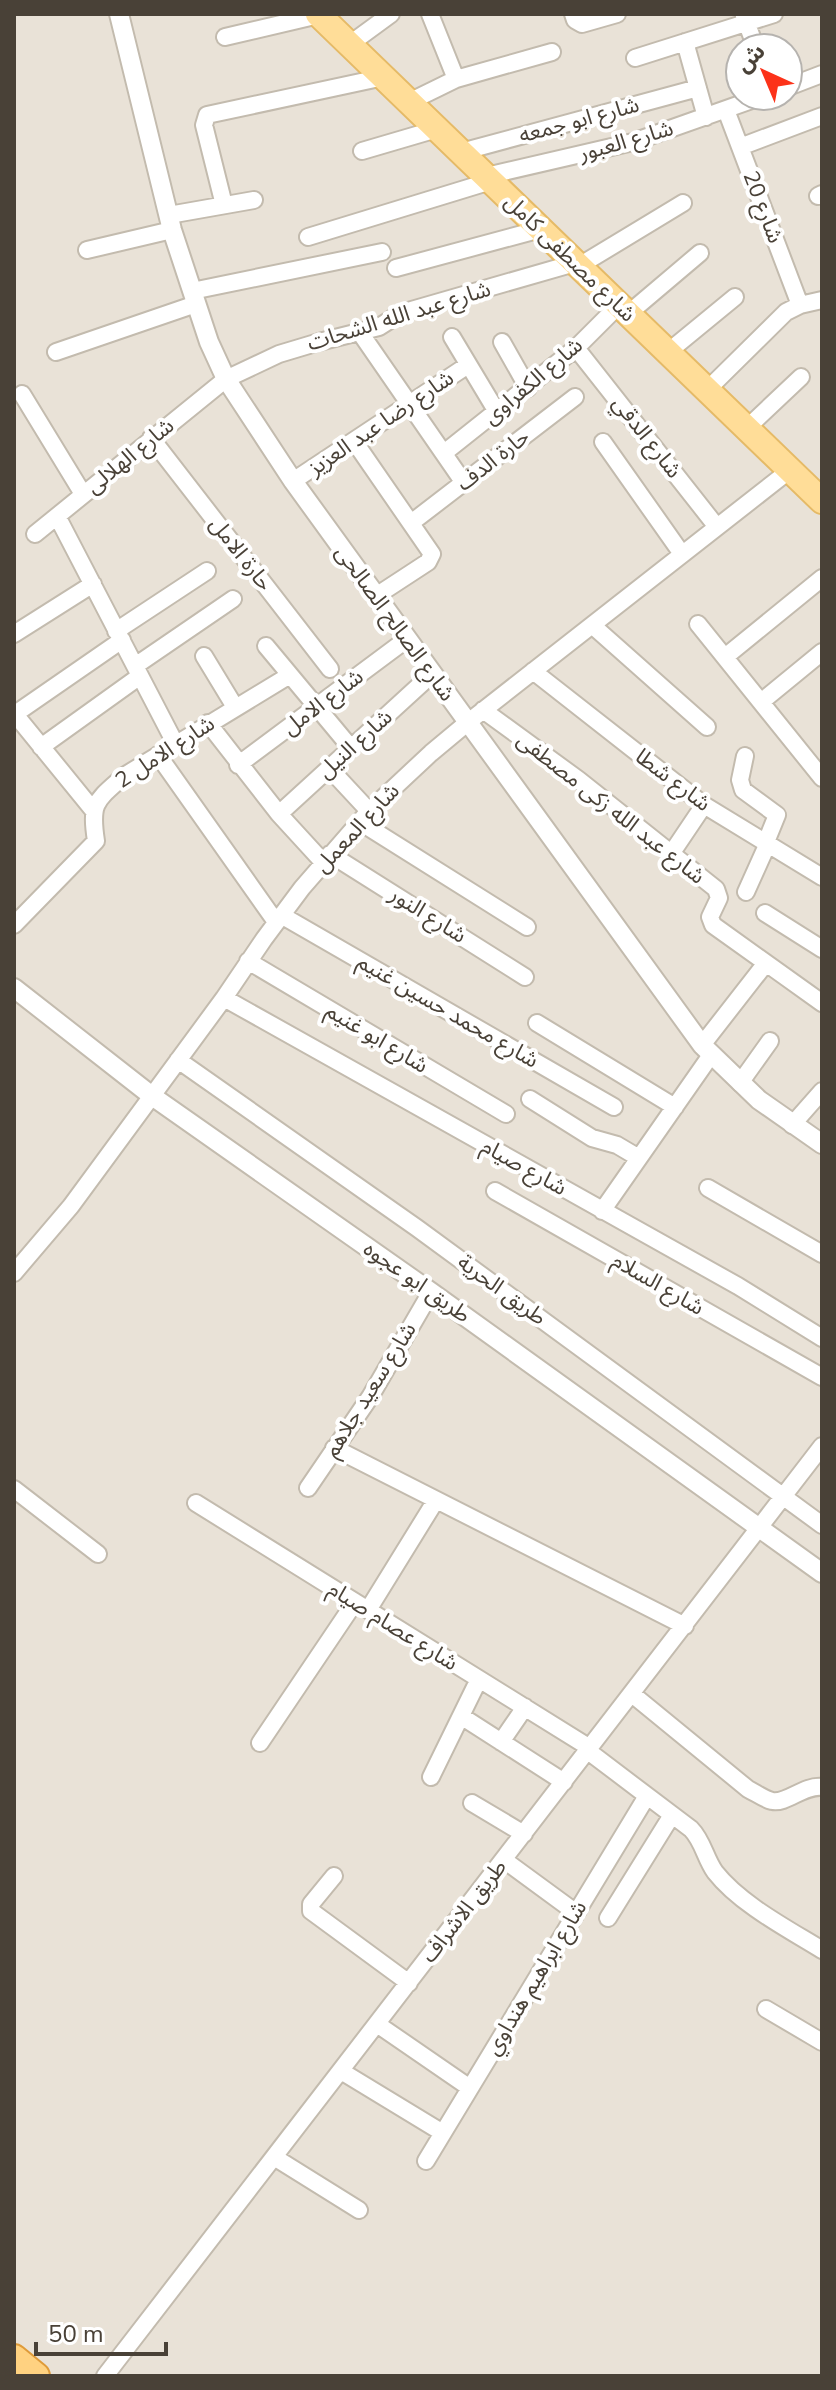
<svg xmlns="http://www.w3.org/2000/svg" width="836" height="2390" font-family="'Nunito Sans','Noto Sans Arabic',sans-serif">
	<style>
		.residential { fill: #e9e2d7; fill-rule: evenodd }
		.lines { fill: none; stroke-linecap: round; stroke-linejoin: round }
		.minor-casing { stroke: #c3bbae; stroke-width: 20 }
		.tertiary-casing { stroke: #c3bbae; stroke-width: 22 }
		.primary-casing { stroke: #e5ba67; stroke-width: 28 }
		.trunk-casing { stroke: #df9b39; stroke-width: 30 }
		.minor { stroke: #fff; stroke-width: 16 }
		.tertiary { stroke: #fff; stroke-width: 18 }
		.primary { stroke: #ffdd98; stroke-width: 24 }
		.trunk { stroke: #ffd281; stroke-width: 26 }
		.labels { text-anchor: middle; dominant-baseline: central; stroke-width: 8; stroke-linejoin: round; paint-order: stroke }
		.street-label { font-size: 22px; fill: #494137; stroke: #fff }
	</style>
	<rect width="100%" height="100%" fill="#f5f1e9"/>
	<path class="residential" d="M14,14H822V2376H14ZM740,48H788V96H740Z"/>
	<g class="lines">
		<g class="minor-casing">
			<path id="minor" d="M430,14L456,79
				M573,14L575,20L582,24L617,14
				M744,16L756,48
				M225,37L319,15
				M685,42L706,117
				M350,44L391,14
				M635,58L774,14
				M788,87L822,74
				M409,102L456,79L552,52
				M726,110L800,305
				M740,147L822,116
				M362,151L437,129
				M461,152L698,88
				M486,176L633,142L763,96
				M818,196L822,194
				M224,205L204,125L207,115L384,77
				M169,215L254,200
				M308,237L491,181
				M87,250L172,230
				M579,266L683,203
				M396,268L541,229
				M192,291L382,252
				M628,314L700,253
				M359,331L464,483
				M452,337L497,412
				M502,342L528,388
				M576,348L717,527
				M56,352L196,304
				M668,352L735,297
				M707,390L786,312L800,305L822,300
				M22,394L83,494
				M747,428L801,377
				M151,438L330,669
				M354,441L432,554L428,562L376,596
				M603,442L682,554
				M444,453L576,348L619,305
				M293,481L468,365
				M57,516L175,743
				M411,523L575,397
				M35,534L226,379L279,354L319,342L379,327L401,313L575,263
				M698,624L822,778
				M592,625L707,727
				M116,631L207,571
				M14,634L93,584
				M266,646L351,748
				M204,656L235,707
				M725,657L822,578
				M135,666L233,599
				M533,671L704,805L822,877
				M761,702L822,652
				M483,710L579,780L716,889L719,898L710,917L713,925L822,1003
				M14,713L93,810
				M15,714L122,640
				M208,723L279,814L323,862
				M41,747L140,676
				M158,755L276,922
				M745,756L740,780L743,790L777,815L766,842
				M238,765L407,639
				M329,768L369,811
				M279,814L432,674
				M360,822L527,927
				M330,854L525,977
				M671,854L704,805
				M746,892L768,843
				M765,913L822,949
				M281,915L614,1107
				M14,925L96,841C90,802 96,801 124,776L290,675
				M248,961L506,1114
				M224,998L738,1286L822,1338
				M537,1023L675,1107
				M702,1045L766,963
				M178,1060L417,1228L822,1525
				M740,1083L770,1041
				M530,1099L592,1138L617,1145L639,1158
				M792,1125L822,1091
				M708,1188L822,1254
				M495,1191L822,1377
				M602,1211L711,1055
				M14,1273L71,1206L224,998L264,939L302,888L369,811L431,753L467,723L790,470
				M334,1448L685,1626
				M308,1488L370,1397L431,1292
				M14,1489L98,1554
				M196,1503L590,1748
				M368,1610L436,1500
				M632,1694L748,1789C756,1793 764,1799 772,1801C787,1804 803,1785 822,1787
				M461,1716L564,1782
				M501,1742L525,1707
				M260,1743L355,1602
				M588,1751L691,1829C703,1841 705,1858 715,1872C740,1904 788,1929 822,1950
				M431,1777L479,1679
				M472,1803L524,1834
				M504,1860L575,1912
				M334,1876L311,1904V1911L409,1983
				M608,1918L672,1815
				M766,2009L822,2042
				M377,2024L470,2088
				M341,2071L443,2133
				M274,2157L359,2210
				M426,2161L647,1796
				M105,2376L822,1446"/>
		</g>
		<g class="tertiary-casing">
			<path id="tertiary" d="M119,14L172,230L209,342L226,379L293,481L702,1045L759,1100L822,1144
				M14,988L152,1096L431,1292L822,1573"/>
		</g>
		<g class="primary-casing">
			<path id="primary" d="M318,14L822,501"/>
		</g>
		<g class="trunk-casing">
			<path id="trunk" d="M14,2358L36,2376"/>
		</g>
		<use href="#minor" class="minor"/>
		<use href="#tertiary" class="tertiary"/>
		<use href="#primary" class="primary"/>
		<use href="#trunk" class="trunk"/>
	</g>
	<g class="labels">
		<g class="street-label">
			<text transform="translate(579 120) rotate(-15)">شارع ابو جمعه</text>
			<text transform="translate(626 141) rotate(-16)">شارع العبور</text>
			<text transform="translate(763 207) rotate(69)">شارع 20</text>
			<text transform="translate(570 258) rotate(44)">شارع مصطفى كامل</text>
			<text transform="translate(399 316) rotate(-17)">شارع عبد الله الشحات</text>
			<text transform="translate(533 381) rotate(-40)">شارع الكفراوى</text>
			<text transform="translate(381 423) rotate(-34)">شارع رضا عبد العزيز</text>
			<text transform="translate(647 437) rotate(52)">شارع الدقي</text>
			<text transform="translate(130 456) rotate(-39)">شارع الهلالى</text>
			<text transform="translate(493 460) rotate(-38)">حارة الدف</text>
			<text transform="translate(241 554) rotate(52)">حارة الامل</text>
			<text transform="translate(395 623) rotate(54)">شارع الصالح الصالحى</text>
			<text transform="translate(323 702) rotate(-37)">شارع الامل</text>
			<text transform="translate(355 744) rotate(-42)">شارع النيل</text>
			<text transform="translate(165 752) rotate(-33)">شارع الامل 2</text>
			<text transform="translate(673 780) rotate(37)">شارع شطا</text>
			<text transform="translate(611 808) rotate(38)">شارع عبد الله زكى مصطفى</text>
			<text transform="translate(357 828) rotate(-47)">شارع المعمل</text>
			<text transform="translate(428 915) rotate(32)">شارع النور</text>
			<text transform="translate(448 1011) rotate(30)">شارع محمد حسين غنيم</text>
			<text transform="translate(377 1038) rotate(31)">شارع ابو غنيم</text>
			<text transform="translate(524 1167) rotate(29)">شارع صيام</text>
			<text transform="translate(417 1282) rotate(35)">طريق ابو عجوه</text>
			<text transform="translate(658 1284) rotate(30)">شارع السلام</text>
			<text transform="translate(502 1290) rotate(36)">طريق الحرية</text>
			<text transform="translate(370 1390) rotate(-58)">شارع سعيد جلاهم</text>
			<text transform="translate(393 1626) rotate(32)">شارع عصام صيام</text>
			<text transform="translate(464 1911) rotate(-52)">طريق الاشراف</text>
			<text transform="translate(536 1978) rotate(-59)">شارع ابراهيم هنداوي</text>
		</g>
	</g>
	<rect width="836" height="2390" fill="none" stroke="#494137" stroke-width="32"/>
	<g transform="translate(764 72) rotate(316)"><circle r="38" fill="#ffffff" stroke="#b6b3af" stroke-width="2"/>
	<path d="M0-6L14 30L0 20L-14 30Z" fill="#fc3219"/>
	<text y="-12" font-size="22" font-weight="bold" text-anchor="middle" fill="#494137">ش</text>
	</g>
	<path d="M36 2342v12h130v-12" fill="none" stroke="#494137" stroke-width="4"/>
	<text x="48" y="2342" font-size="24" fill="#494137" stroke="#ffffff" stroke-width="6" paint-order="stroke">50 m</text>
</svg>
